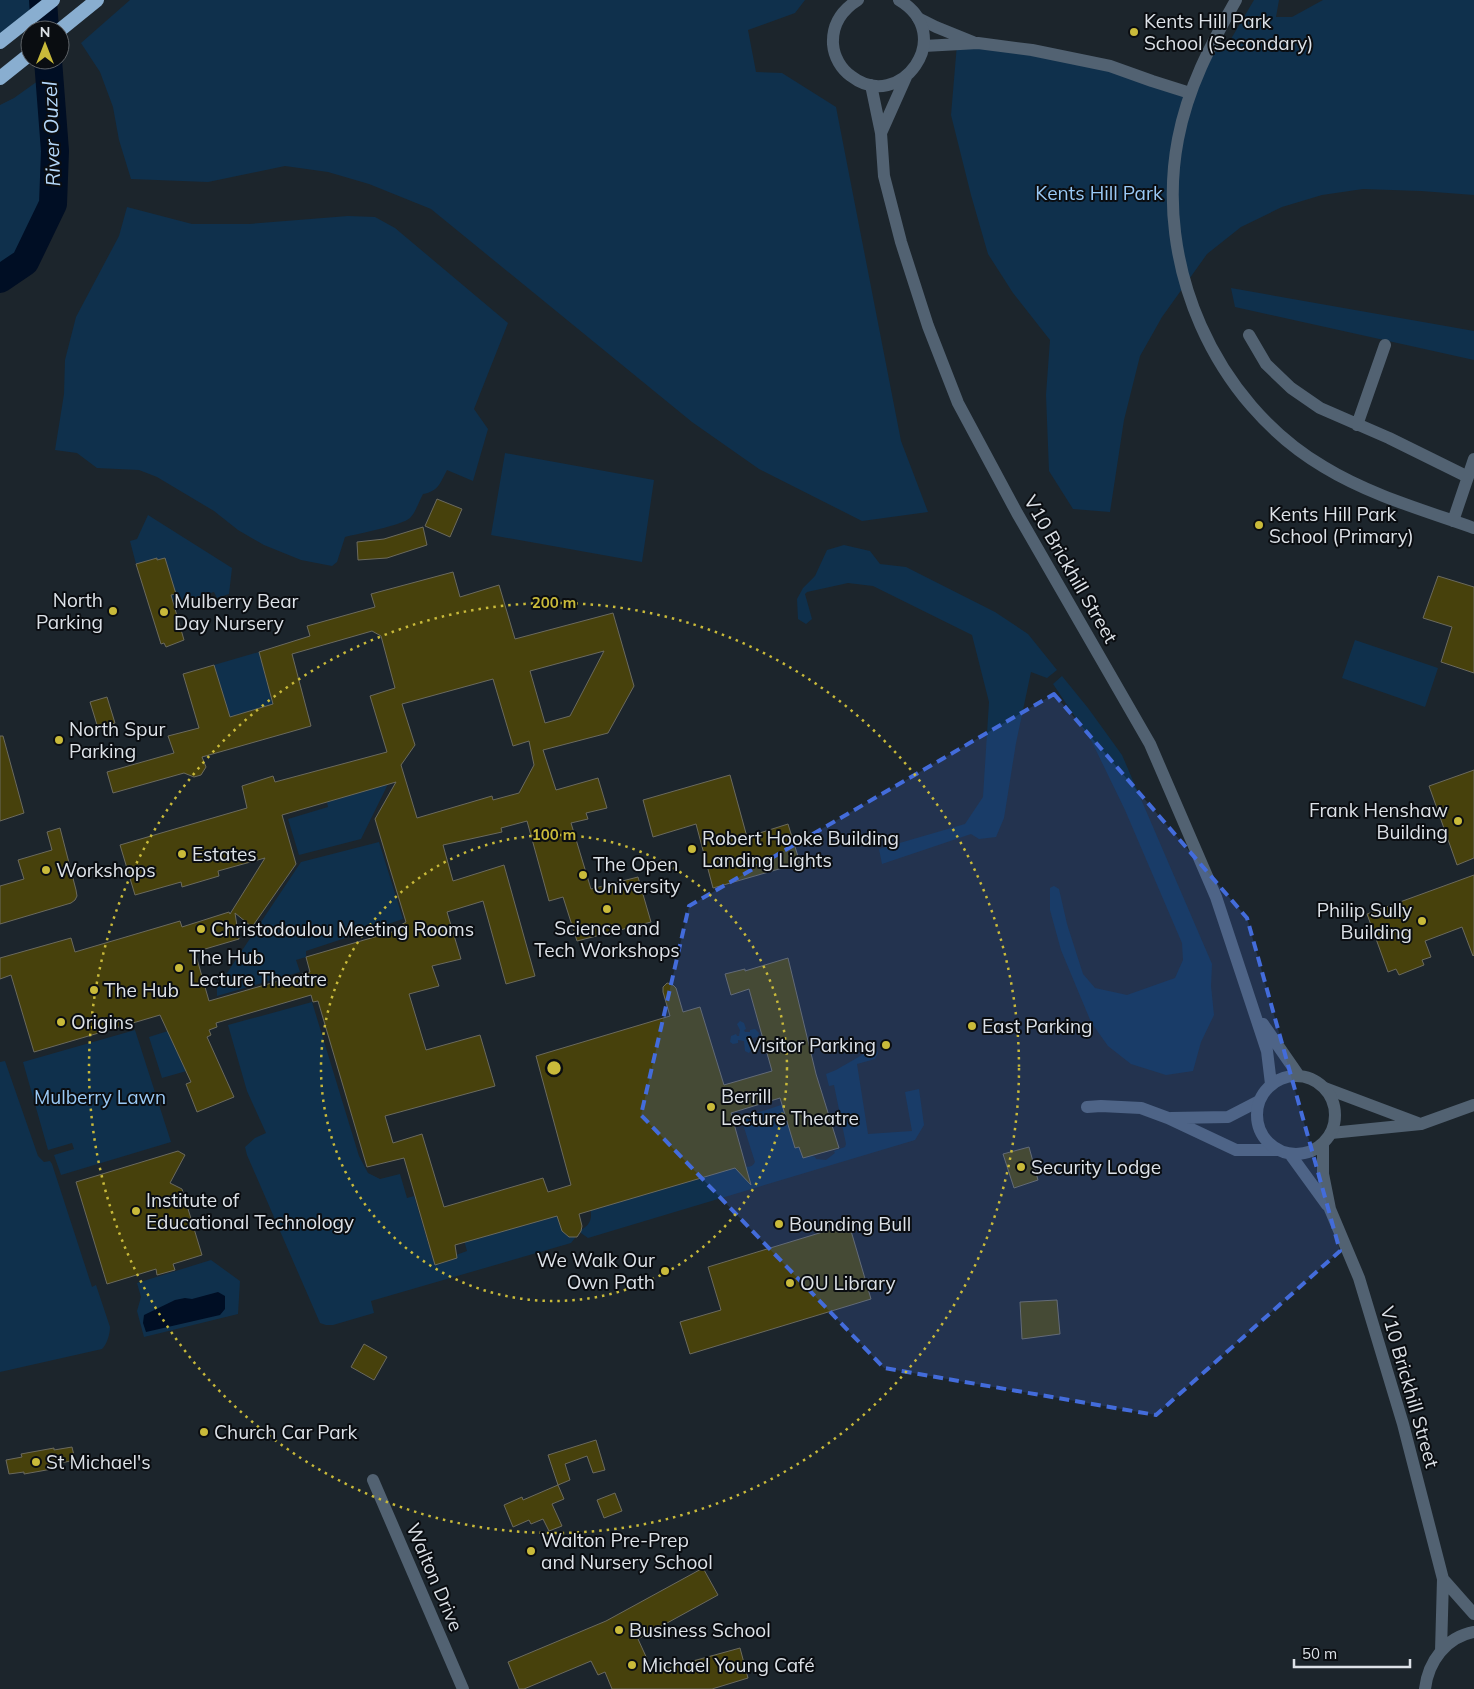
<svg xmlns="http://www.w3.org/2000/svg" width="1474" height="1689" font-family="Mulish,sans-serif">
	<style>
		.green { fill: #0f304c }
		.water { fill: #000e24 }
		.lines { fill: none; stroke-linecap: round; stroke-linejoin: round }
		.river { stroke: #000e24; stroke-width: 28 }
		.building { fill: #47410c; stroke: #6b6a5e; fill-rule: evenodd }
		.minor { stroke: #526272; stroke-width: 12 }
		.tertiary { stroke: #526272; stroke-width: 12 }
		.trunk { stroke: #89aed0; stroke-width: 14 }
		.marked { fill: #436cdb; fill-opacity: 0.2; stroke: #436cdb; stroke-width: 4; stroke-dasharray: 10 6; stroke-linejoin: round }
		.ring { fill: none; stroke: #c9ba3a; stroke-width: 2.5; stroke-dasharray: 2.5 5 }
		.poi-dot { fill: #c9ba3a; stroke: #0a0d11; stroke-width: 2 }
		.labels { text-anchor: middle; dominant-baseline: central; stroke-width: 4; stroke-linejoin: round; paint-order: stroke }
		.poi-label { font-size: 19px; fill: #dde2e8; stroke: #0a0d11; text-anchor: start }
		.park-label { font-size: 19px; fill: #9ac9f5; stroke: #0a0d11 }
		.street-label { font-size: 19px; fill: #dde2e8; stroke: #0a0d11 }
		.water-label { font-size: 20px; font-style: italic; fill: #b5d8fa; stroke: #0a0d11 }
		.centre { fill: #c9ba3a; stroke: #0a0d11; stroke-width: 2.5 }
		.ring-label { font-size: 15px; text-anchor: middle; font-weight: bold; fill: #c9ba3a; stroke: #0a0d11; stroke-width: 4; stroke-linejoin: round; paint-order: stroke }
	</style>
	<rect width="100%" height="100%" fill="#1c252c"/>
	<path class="green" d="M0,0H53L0,42Z
		M130,0H805L795,13L748,30L756,72L782,73L836,107L901,441L928,512L862,521L759,469L692,422L431,209L369,184L328,172L285,166L208,182L131,179L119,140L113,107L100,72L81,43Z
		M1254,0H1279L1276,17H1292L1323,0H1474V195L1421,191L1363,189L1322,195L1282,207L1241,227L1207,254L1162,317L1140,356L1124,420L1110,512L1073,509L1049,471L1046,395L1050,340L1013,293L988,254L971,195L951,115L957,44L1032,50L1190,93L1206,53L1228,44Z
		M42,78L55,151L53,204L25,262L0,279V105L14,98Z
		M127,207L192,224H249L348,216L375,217L395,228L508,323L474,409L488,429L473,481L447,470C440,483 439,491 423,494C419,501 416,512 410,518C403,525 357,534 345,537L337,562L332,566L301,560L264,545L238,530L214,511L157,477L139,470L97,468L77,453L55,450L64,394L65,360L76,317L119,236Z
		M1231,288L1474,331V360L1235,307Z
		M505,453L654,480L642,562L491,535Z
		M148,515L232,568L229,594L217,598L214,592L174,603L171,595L175,594L157,558L136,564L130,541L137,539Z
		M844,545L870,551L880,564L906,567L995,612L1028,634L1057,670L1047,678L1031,672L1016,743L1004,818L996,837L979,839L971,834L882,864L879,849L965,824L983,797L989,702L972,635L873,586L848,583L807,592L805,594L812,619L806,624L798,619L797,599L803,588L815,576L827,550Z
		M1355,640L1438,668L1425,707L1342,678Z
		M259,652L273,705L230,717L214,665Z
		M1062,676L1088,708L1122,755L1212,964L1211,986L1214,1015L1201,1042L1193,1071L1166,1075L1131,1064L1108,1046L1091,1022L1061,950L1050,910V888L1054,886L1059,889L1067,924L1083,974L1095,988L1127,995L1175,978L1183,960L1182,943L1125,810L1092,742L1053,684Z
		M388,784L361,839L299,855L288,819L328,807L327,802Z
		M379,842L403,919L306,951V957L296,960L300,972L217,996V988L301,862Z
		M312,1002L359,1156L368,1173L380,1179L400,1174L407,1198L414,1196L434,1263L467,1251L462,1233L559,1204L574,1234L575,1238L571,1243L371,1301L374,1313L333,1325H326L320,1323L247,1155L245,1147L255,1138L266,1133L247,1091L228,1025Z
		M740,1021L744,1023L746,1029L744,1030L745,1032H750V1030L755,1029L759,1033L758,1037L752,1038L751,1035L749,1037V1039L747,1041H749L752,1049L749,1053L745,1051L744,1041L738,1040V1043L733,1044L730,1042L731,1036L736,1034L737,1036H739L740,1030L737,1024Z
		M135,1030L171,1142L61,1175L54,1155L74,1149L72,1143L48,1150L23,1062Z
		M168,1031L190,1070L162,1078L149,1037Z
		M876,1047L878,1053L875,1059L857,1064L868,1134L912,1131L905,1092L919,1089L924,1125L915,1140L588,1238L581,1233V1230C592,1224 592,1217 590,1206L739,1161C743,1167 751,1170 755,1162L741,1118L787,1103L809,1146L811,1156L815,1157L816,1159L826,1160L835,1153L834,1151L845,1147L846,1144L834,1085L829,1086L826,1074L836,1070Z
		M5,1061L38,1156L44,1162L50,1161L52,1164L92,1287L96,1285L110,1327C110,1334 107,1344 102,1349L0,1372V1062Z
		M211,1260L240,1281L238,1314L144,1337L137,1311L141,1297L137,1283Z"/>
	<path class="water" d="M218,1292L225,1296V1309L220,1315L146,1332L143,1323L144,1315L175,1300L185,1298L192,1299Z"/>
	<g class="lines">
		<path class="river" d="M43,0L45,30
			M0,279L25,262L53,204L55,151L48,60"/>
	</g>
	<path class="building" d="M437,499L462,509L450,537L425,526Z
		M423,527L427,545L387,558L358,560L357,542L384,539Z
		M157,558V560L165,558L176,594L171,595L184,640L166,647L164,643L161,644L136,564Z
		M453,572L460,597L499,585L515,639L613,613L634,686L608,733L543,750L556,790L598,778L607,808L586,813L588,819L571,823L591,889L638,877L651,922L577,941L563,897L549,901L527,821L501,828L502,832L443,845L453,881L504,865L535,976L506,984L483,901L447,912L461,959L432,966L439,986L409,994L426,1050L480,1035L495,1086L385,1116L393,1143L422,1134L444,1207L543,1178L548,1192L571,1185L536,1056L670,1016L663,992V987L667,983L672,984L676,988L683,1012L700,1007L724,1085L772,1071L749,989L731,995L725,974L745,969V971L788,958L816,1074L839,1148L803,1158L799,1147L795,1148L780,1098L731,1113L751,1185L735,1168L579,1214L582,1226L581,1231L577,1237H569L562,1231L557,1216L455,1245L457,1258L435,1265L404,1158L367,1167L318,1001L313,1002L311,995L216,1023L217,1027L209,1030L211,1035L207,1037L234,1097L197,1112L186,1084L191,1082L160,1015L34,1052L11,975L0,979V958L71,938L75,952L180,921L182,927L229,912L230,914L265,858L218,871L219,876L182,887L181,882L135,895L120,845L247,808L242,786L273,776L275,782L387,752L370,696L395,688L381,636L372,631L292,654L311,726L202,757L206,767L201,775L194,777L184,773L113,793L107,772L174,753L168,736L199,728L183,674L214,665L230,717L273,704L259,652L310,636L307,626L375,607L371,594ZM604,651L570,716L545,723L530,671ZM493,679L513,746L529,741L534,765L519,793L493,800L492,796L417,818L401,765L415,745L402,704ZM396,782L375,819L406,922L396,928L395,931L306,957L310,972L209,1001L195,952L239,939L235,913L252,927L296,864L282,815Z
		M1438,576L1474,587V673L1441,662L1452,627L1423,618Z
		M107,697L115,723L98,728L90,702Z
		M0,736H3L24,813L0,821Z
		M1474,770V858L1457,865L1429,786Z
		M730,775L747,837L788,824L800,863L713,888L696,824L653,837L643,800Z
		M60,828L76,890L77,896L75,900L71,903L0,924V886L24,879L18,860L52,850L47,832Z
		M1474,875V955L1473,956L1462,927L1425,941L1431,957L1422,960L1424,965L1399,975L1396,969L1388,972L1367,914Z
		M1029,1147L1038,1180L1014,1188L1003,1154Z
		M178,1151L185,1155L170,1183L182,1189L202,1255L173,1264L175,1270L157,1275L156,1269L107,1284L76,1182Z
		M849,1224L871,1299L690,1354L680,1322L721,1310L708,1267Z
		M1057,1300L1060,1334L1022,1339L1020,1302Z
		M364,1344L387,1357L374,1380L351,1367Z
		M596,1440L605,1470L593,1473L587,1456L565,1464L570,1480L558,1485L548,1455Z
		M72,1447L75,1460L56,1464L57,1468L41,1471L24,1474V1472L9,1474L6,1460L22,1457L21,1454L54,1448V1450Z
		M558,1485L564,1499L552,1504L562,1526L549,1531L543,1519L531,1524L529,1520L513,1527L504,1505L522,1497L523,1500Z
		M615,1493L622,1511L604,1518L597,1500Z
		M703,1568L718,1595L638,1639L653,1672L740,1648L748,1678L712,1689H612L605,1672L598,1675L591,1661L524,1689H519L508,1662L606,1621Z"/>
	<g class="lines">
		<path class="minor" d="M1236,0C1210,46 1188,87 1178,139C1154,264 1214,402 1324,467C1370,495 1423,510 1474,528
			M918,18L936,27L973,42
			M924,46L978,43L1032,50L1110,66L1152,81L1190,93
			M1249,335L1266,364L1291,388L1320,408L1389,438L1468,477
			M1357,425L1385,345
			M1453,521L1474,459
			M1325,1088L1418,1123
			M1087,1107L1101,1106L1141,1108L1168,1118L1236,1150H1278
			M1171,1118L1228,1117L1259,1101
			M1331,1133L1421,1124L1474,1105
			M373,1480L463,1689"/>
		<path class="tertiary" d="M858,0C842,10 832,24 833,44C834,57 841,69 851,76C900,114 958,35 899,0
			M871,85L881,133L884,176L901,242L928,326L958,403L1017,513L1150,744L1216,897L1267,1051L1271,1084
			M881,133L906,77
			M1263,1024L1299,1076
			M1257 1115a39 39 0 1 1 78 0a39 39 0 1 1-78 0Z
			M1323,1143V1174L1330,1209L1359,1278L1403,1424L1443,1579L1441,1651
			M1290,1154L1327,1205
			M1443,1579L1474,1614
			M1425,1689C1428,1662 1446,1637 1474,1632"/>
		<path class="trunk" d="M60,30L97,0
			M0,42L53,0
			M0,78L30,54"/>
	</g>
	<path class="marked" d="M1054,694L1247,918L1340,1251L1156,1415L884,1368L641,1115L689,906Z"/>
	<g class="ring">
		<circle cx="554" cy="1068" r="233"/>
		<circle cx="554" cy="1068" r="465"/>
	</g>
	<g class="poi-dot">
		<circle cx="1134" cy="32" r="5"/>
		<circle cx="1259" cy="525" r="5"/>
		<circle cx="113" cy="611" r="5"/>
		<circle cx="164" cy="612" r="5"/>
		<circle cx="59" cy="740" r="5"/>
		<circle cx="1458" cy="821" r="5"/>
		<circle cx="692" cy="849" r="5"/>
		<circle cx="182" cy="854" r="5"/>
		<circle cx="46" cy="870" r="5"/>
		<circle cx="583" cy="875" r="5"/>
		<circle cx="607" cy="909" r="5"/>
		<circle cx="1422" cy="921" r="5"/>
		<circle cx="201" cy="929" r="5"/>
		<circle cx="179" cy="968" r="5"/>
		<circle cx="94" cy="990" r="5"/>
		<circle cx="61" cy="1022" r="5"/>
		<circle cx="972" cy="1026" r="5"/>
		<circle cx="886" cy="1045" r="5"/>
		<circle cx="711" cy="1107" r="5"/>
		<circle cx="1021" cy="1167" r="5"/>
		<circle cx="136" cy="1211" r="5"/>
		<circle cx="779" cy="1224" r="5"/>
		<circle cx="665" cy="1271" r="5"/>
		<circle cx="790" cy="1283" r="5"/>
		<circle cx="204" cy="1432" r="5"/>
		<circle cx="36" cy="1462" r="5"/>
		<circle cx="531" cy="1551" r="5"/>
		<circle cx="619" cy="1630" r="5"/>
		<circle cx="632" cy="1665" r="5"/>
	</g>
	<g class="labels">
		<g class="poi-label">
			<text x="1144" y="21">Kents Hill Park<tspan x="1144" dy="22">School (Secondary)</tspan></text>
			<text x="1269" y="514">Kents Hill Park<tspan x="1269" dy="22">School (Primary)</tspan></text>
			<text x="103" y="600" text-anchor="end">North<tspan x="103" dy="22">Parking</tspan></text>
			<text x="174" y="601">Mulberry Bear<tspan x="174" dy="22">Day Nursery</tspan></text>
			<text x="69" y="729">North Spur<tspan x="69" dy="22">Parking</tspan></text>
			<text x="1448" y="810" text-anchor="end">Frank Henshaw<tspan x="1448" dy="22">Building</tspan></text>
			<text x="702" y="838">Robert Hooke Building<tspan x="702" dy="22">Landing Lights</tspan></text>
			<text x="192" y="854">Estates</text>
			<text x="593" y="864">The Open<tspan x="593" dy="22">University</tspan></text>
			<text x="56" y="870">Workshops</text>
			<text x="1412" y="910" text-anchor="end">Philip Sully<tspan x="1412" dy="22">Building</tspan></text>
			<text x="607" y="928" text-anchor="middle">Science and<tspan x="607" dy="22">Tech Workshops</tspan></text>
			<text x="211" y="929">Christodoulou Meeting Rooms</text>
			<text x="189" y="957">The Hub<tspan x="189" dy="22">Lecture Theatre</tspan></text>
			<text x="104" y="990">The Hub</text>
			<text x="71" y="1022">Origins</text>
			<text x="982" y="1026">East Parking</text>
			<text x="876" y="1045" text-anchor="end">Visitor Parking</text>
			<text x="721" y="1096">Berrill<tspan x="721" dy="22">Lecture Theatre</tspan></text>
			<text x="1031" y="1167">Security Lodge</text>
			<text x="146" y="1200">Institute of<tspan x="146" dy="22">Educational Technology</tspan></text>
			<text x="789" y="1224">Bounding Bull</text>
			<text x="655" y="1260" text-anchor="end">We Walk Our<tspan x="655" dy="22">Own Path</tspan></text>
			<text x="800" y="1283">OU Library</text>
			<text x="214" y="1432">Church Car Park</text>
			<text x="46" y="1462">St Michael's</text>
			<text x="541" y="1540">Walton Pre-Prep<tspan x="541" dy="22">and Nursery School</tspan></text>
			<text x="629" y="1630">Business School</text>
			<text x="642" y="1665">Michael Young Café</text>
		</g>
		<g class="park-label">
			<text x="1099" y="193">Kents Hill Park</text>
			<text x="100" y="1097">Mulberry Lawn</text>
		</g>
		<g class="street-label">
			<text transform="translate(1071 569) rotate(60)">V10 Brickhill Street</text>
			<text transform="translate(1410 1387) rotate(74)">V10 Brickhill Street</text>
			<text transform="translate(435 1577) rotate(67)">Walton Drive</text>
		</g>
		<g class="water-label">
			<text transform="translate(51 134) rotate(-92)">River Ouzel</text>
		</g>
	</g>
	<circle cx="554" cy="1068" r="8" class="centre"/>
	<g class="ring-label">
		<text x="554" y="608">200 m</text>
		<text x="554" y="840">100 m</text>
	</g>
	<g transform="translate(45 45)"><circle r="24" fill="#0a0d11" stroke="#5e6267"/>
	<path d="M0-4L9 19L0 12L-9 19Z" fill="#c9ba3a"/>
	<text y="-8" font-size="14" font-weight="bold" text-anchor="middle" fill="#dde2e8">N</text>
	</g>
	<path d="M1294 1659v8h116v-8" fill="none" stroke="#dde2e8" stroke-width="2.5"/>
	<text x="1302" y="1659" font-size="15" fill="#dde2e8" stroke="#0a0d11" stroke-width="4" paint-order="stroke">50 m</text>
</svg>
